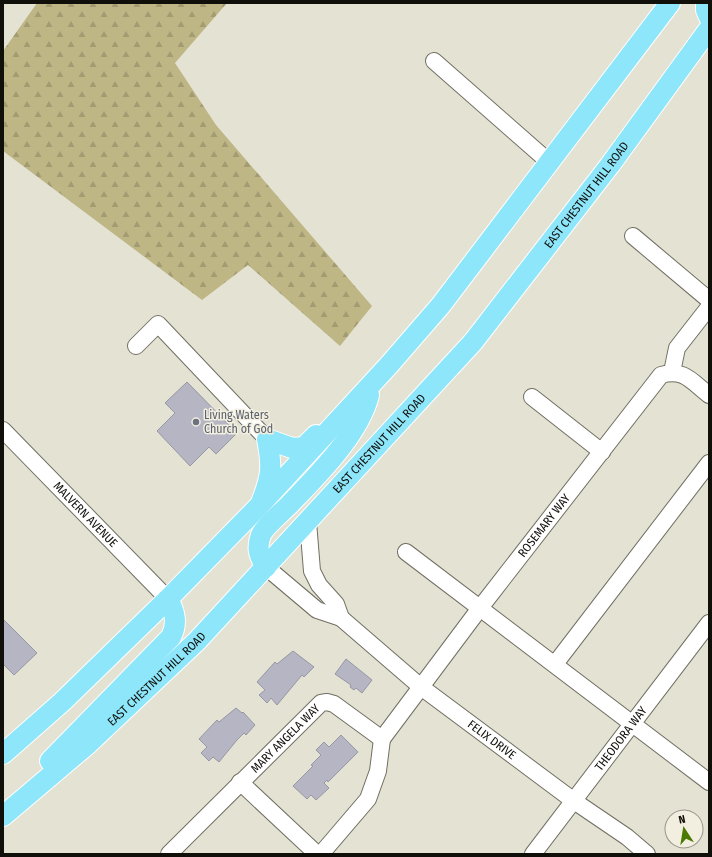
<svg xmlns="http://www.w3.org/2000/svg" width="712" height="857" font-family="'Fira Sans Condensed',sans-serif">
	<style>
		.forest { fill: url(#forest-firs) }
		.building { fill: #b5b5c3; stroke: #9797a5 }
		.lines { fill: none; stroke-linecap: round; stroke-linejoin: round }
		.minor-casing { stroke: #716f62; stroke-width: 18 }
		.major-casing { stroke: #fff; stroke-width: 22 }
		.minor { stroke: #fff; stroke-width: 16 }
		.major { stroke: #8de6fa; stroke-width: 20 }
		.worship-dot { fill: #6b7280; stroke: #f2efe0; stroke-width: 1.5 }
		.labels { text-anchor: middle; dominant-baseline: central; stroke-width: 3; stroke-linejoin: round; paint-order: stroke }
		.street-label { font-size: 12px; fill: #100f0a; stroke: #f2efe0 }
		.worship-label { font-size: 12px; fill: #5b616d; stroke: #f2efe0; text-anchor: start }
	</style>
	<defs>
		<pattern id="forest-firs" width="22" height="20" patternUnits="userSpaceOnUse"><rect width="22" height="20" fill="#bfb686"/><path d="M5 1l3.5 6h-7zM16 11l3.5 6h-7z" fill="#a39b72"/></pattern>
	</defs>
	<rect width="100%" height="100%" fill="#e4e2d3"/>
	<path class="forest" d="M37,3H227L175,63L216,125L372,306L340,346L248,265L202,300L3,151V51Z"/>
	<path class="building" d="M187,382L237,433L216,454L209,447L190,466L157,431L175,413L165,403Z
		M3,619L37,653L14,675L3,664Z
		M293,651L314,667L304,677L302,675L277,705L271,698L267,703L259,695L265,690L257,682L275,662L277,664Z
		M346,659L372,680L362,693L356,688L354,690L350,687L351,685L335,674Z
		M236,708L242,713L243,712L255,725L246,735L244,733L237,740L219,762L213,757L209,761L201,753L207,747L199,739L217,720L219,722Z
		M341,735L358,752L328,782L327,780L324,783L329,788L316,800L311,795L307,799L293,786L313,766L311,765L321,755L316,750L324,742L329,747Z"/>
	<g class="lines">
		<g class="minor-casing">
			<g id="minor">
				<path d="M434,61L549,162"/>
				<path d="M633,236L709,300"/>
				<path d="M136,346L158,324L267,439"/>
				<path d="M672,372L677,348L709,307"/>
				<path d="M532,397L602,452"/>
				<path id="s1" d="M3,430L168,599"/>
				<path d="M308,522L312,571L319,585L336,604L341,618"/>
				<path d="M406,552L709,782"/>
				<path id="s2" d="M266,567L317,610L341,618L421,687L574,801L627,837L647,854"/>
				<path d="M555,664L709,463"/>
				<path id="s3" d="M382,739L480,608L661,375C684,368 692,382 709,395"/>
				<path d="M240,782L317,854"/>
				<path id="s4" d="M169,854L321,703L327,702L334,704L382,739"/>
				<path d="M321,854L368,799L378,771L382,739"/>
				<path id="s5" d="M533,854L709,623"/>
			</g>
		</g>
		<g class="major-casing">
			<g id="major">
				<path d="M706,3V10L709,17"/>
				<path d="M262,500C272,475 272,465 267,439L292,448L304,447L316,435"/>
				<path d="M266,567C259,556 256,548 261,535C264,527 281,513 288,506C316,477 359,435 369,395"/>
				<path d="M3,754L62,702L168,599L260,505L389,365L441,305L670,3"/>
				<path d="M50,761L171,637C178,623 175,612 168,599"/>
				<path id="s6" d="M3,816L88,744L197,641L473,342L610,165L709,29"/>
			</g>
		</g>
		<use href="#minor" class="minor"/>
		<use href="#major" class="major"/>
	</g>
	<circle class="worship-dot" cx="196" cy="422" r="4"/>
	<g class="labels">
		<g class="street-label">
			<text stroke="none"><textPath href="#s6" startOffset="854">EAST CHESTNUT HILL ROAD</textPath></text>
			<text stroke="none"><textPath href="#s6" startOffset="530">EAST CHESTNUT HILL ROAD</textPath></text>
			<text stroke="none"><textPath href="#s1" startOffset="118">MALVERN AVENUE</textPath></text>
			<text stroke="none"><textPath href="#s3" startOffset="268">ROSEMARY WAY</textPath></text>
			<text stroke="none"><textPath href="#s6" startOffset="206">EAST CHESTNUT HILL ROAD</textPath></text>
			<text stroke="none"><textPath href="#s4" startOffset="164">MARY ANGELA WAY</textPath></text>
			<text stroke="none"><textPath href="#s5" startOffset="145">THEODORA WAY</textPath></text>
			<text stroke="none"><textPath href="#s2" startOffset="286">FELIX DRIVE</textPath></text>
		</g>
		<g class="worship-label">
			<text x="204" y="415">Living Waters<tspan x="204" dy="14">Church of God</tspan></text>
		</g>
	</g>
	<rect width="712" height="857" fill="none" stroke="#100f0a" stroke-width="8"/>
	<g transform="translate(684 829) rotate(348)"><circle r="19" fill="#f2efe0" stroke="#98958a"/>
	<path d="M0-3L7 15L0 10L-7 15Z" fill="#4b7a00"/>
	<text y="-6" font-size="11" font-weight="bold" text-anchor="middle" fill="#100f0a">N</text>
	</g>
</svg>
